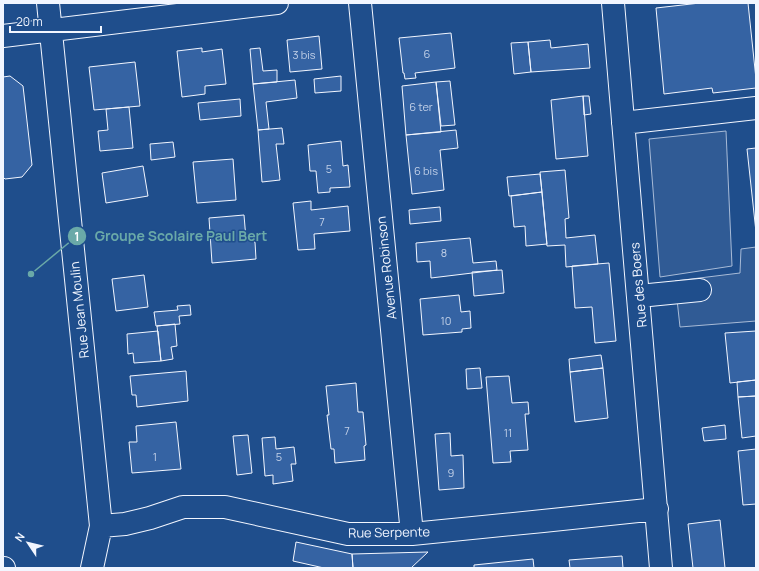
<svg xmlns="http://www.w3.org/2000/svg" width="759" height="571" font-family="Manrope,sans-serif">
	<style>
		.parking { fill: #305b95; stroke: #a8bbd7 }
		.building { fill: #3563a3; stroke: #f2f6ff }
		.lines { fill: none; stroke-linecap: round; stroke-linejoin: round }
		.minor-casing { stroke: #f2f6ff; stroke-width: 24 }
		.minor { stroke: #1f4e8c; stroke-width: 22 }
		.labels { text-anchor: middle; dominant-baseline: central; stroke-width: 3; stroke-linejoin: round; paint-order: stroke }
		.number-label { font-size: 11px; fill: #c3d1e8 }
		.street-label { font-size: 13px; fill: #f2f6ff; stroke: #1f4e8c }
		.leader { fill: none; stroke: #6aa9a8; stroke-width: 1.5 }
		.callout-dot { fill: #6aa9a8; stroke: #1f4e8c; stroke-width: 1.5 }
		.mark-label { font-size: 12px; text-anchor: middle; font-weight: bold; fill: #fff }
		.callout-label { font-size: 14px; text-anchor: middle; font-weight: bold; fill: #6aa9a8; stroke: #1f4e8c; stroke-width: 3; stroke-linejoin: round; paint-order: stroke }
	</style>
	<rect width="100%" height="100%" fill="#1f4e8c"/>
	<path class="parking" d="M726,131L732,266L660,277L649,139Z
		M756,247V321L680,327L675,281L740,273L741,249Z"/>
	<path class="building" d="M700,3H748L756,79V88L713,93L712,88L664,94L656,8Z
		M451,33L455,68L415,73L416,78L405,79L404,73H403L399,38Z
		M319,36L322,69L290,72L287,40Z
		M550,40L551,48L588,44L590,68L531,72L528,42Z
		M528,42L531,72L514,74L511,43Z
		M202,48V52L222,49L226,84L205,86V94L182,97L177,51Z
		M260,48L263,71L277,70V82L253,84L250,49Z
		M135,62L140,106L94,110L89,67Z
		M10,76L23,86L32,165L22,177L5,179L3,177V77Z
		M341,76V91L315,93L314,79Z
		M295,80L297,98L266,102L269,129L258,130L253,84Z
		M450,81L455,125L441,126L436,82Z
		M436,82L441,132L406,135L402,86Z
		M583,96H589L591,114L584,115Z
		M583,96L588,156L556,159L551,100Z
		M240,99L241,116L200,120L198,103Z
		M129,107L133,148L100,151L98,131L108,130L106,109Z
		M282,128L284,144H276L280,180L262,182L258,130Z
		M456,130L458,148L440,150L444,190L412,194L406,135Z
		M341,141L343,166L348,165L350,187L330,188V192L318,193L316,171H310L308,145Z
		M173,142L175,157L151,160L150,144Z
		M756,148V232L747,149Z
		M233,159L236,200L197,203L193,162Z
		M143,166L148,196L106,203L102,173Z
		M565,170L569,218L565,219L566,238L595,235L598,264L566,267L565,245L547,246L540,172Z
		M540,174L542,192L509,196L507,177Z
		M542,192L547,244L526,246L525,226L514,227L511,196Z
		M311,201V210L348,206L350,231L314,234L315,249L298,250L293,203Z
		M440,207L441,221L410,224L409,210Z
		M244,215L246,239L255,242L256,259L212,263L209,218Z
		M470,238L473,263L496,261L497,270L431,278L430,261L417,262L416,243Z
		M609,263L616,341L595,343L592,307L575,308L572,266Z
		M502,270L504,293L474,296L472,272Z
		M144,275L148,307L116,311L112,279Z
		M459,295L461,312L470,311L471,328L462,329V332L423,335L420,299Z
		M190,305L191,315L179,316L180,324L156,326L154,312L178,310L177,306Z
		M175,324L177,346L171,347L173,359L161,361L157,326Z
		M158,331L161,361L134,363L133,353L128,354L127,334Z
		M756,331V380L730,383L725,333Z
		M601,355L603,368L570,372L569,359Z
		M480,368L482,388L467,389L466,369Z
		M603,368L608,418L575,422L570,372Z
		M186,371L188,401L137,407L136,395H132L130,376Z
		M509,376L512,403L528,402L529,414H525L528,450L510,451L511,462L493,463L486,377Z
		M756,380V396L738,397L737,382Z
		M356,383L358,412H363L366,445L364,446L365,460L335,463L334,449H331L327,415H329L326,386Z
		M756,396V436L742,438L738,397Z
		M176,422L181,469L132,473L129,442H137L136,426Z
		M725,425L726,439L704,441L702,428Z
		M450,433L451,456L463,455L464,488L439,490L435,434Z
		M248,435L252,473L237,475L233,436Z
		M275,437L276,449L294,447L296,464H291L293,481L273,484V475L265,476L262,438Z
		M756,449V504L743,505L738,451Z
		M720,520L725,568H693L688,524Z
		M296,542L352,554L353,568H324L293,561Z
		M428,552L411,568H353L352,554Z
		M622,556L623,568H570L569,560Z
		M533,559L534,568H474V565Z"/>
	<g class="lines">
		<g class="minor-casing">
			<path id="minor" d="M48,3L101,526L92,568
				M360,3L412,534
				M613,3L661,568
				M3,36L277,3
				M623,123L756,108
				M639,296L700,290
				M101,526L125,524L150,518L183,507H225L348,534H412L543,521L657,509
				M3,568H4"/>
		</g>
		<use href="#minor" class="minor"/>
	</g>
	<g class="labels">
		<g class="number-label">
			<text x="427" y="53">6</text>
			<text x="304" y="54">3 bis</text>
			<text x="421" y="106">6 ter</text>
			<text x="329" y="168">5</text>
			<text x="426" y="170">6 bis</text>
			<text x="322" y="221">7</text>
			<text x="444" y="252">8</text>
			<text x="446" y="320">10</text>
			<text x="347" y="430">7</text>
			<text x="508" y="432">11</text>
			<text x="155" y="456">1</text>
			<text x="279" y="456">5</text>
			<text x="451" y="472">9</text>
		</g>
		<g class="street-label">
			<text transform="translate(386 268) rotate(-96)">Avenue Robinson</text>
			<text transform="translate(638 285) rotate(-95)">Rue des Boers</text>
			<text transform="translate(79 310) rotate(-96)">Rue Jean Moulin</text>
			<text transform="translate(389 532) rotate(-1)">Rue Serpente</text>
		</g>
	</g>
	<path class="leader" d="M31 274L77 236"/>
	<g class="callout-dot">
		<circle cx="31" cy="274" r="4"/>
		<circle cx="77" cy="236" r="10"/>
	</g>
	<g class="mark-label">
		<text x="77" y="241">1</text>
	</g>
	<g class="callout-label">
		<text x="181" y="241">Groupe Scolaire Paul Bert</text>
	</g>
	<rect width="759" height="571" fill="none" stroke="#f2f6ff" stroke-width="8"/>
	<g transform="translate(28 543) rotate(305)" stroke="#1f4e8c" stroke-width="3" paint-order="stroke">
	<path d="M0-3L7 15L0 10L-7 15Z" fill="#f2f6ff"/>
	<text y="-6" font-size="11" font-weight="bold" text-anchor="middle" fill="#f2f6ff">N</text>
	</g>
	<path d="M10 26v6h91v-6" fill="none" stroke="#f2f6ff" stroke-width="2"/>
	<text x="16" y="26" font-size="12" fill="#f2f6ff" stroke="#1f4e8c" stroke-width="3" paint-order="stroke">20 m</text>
</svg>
